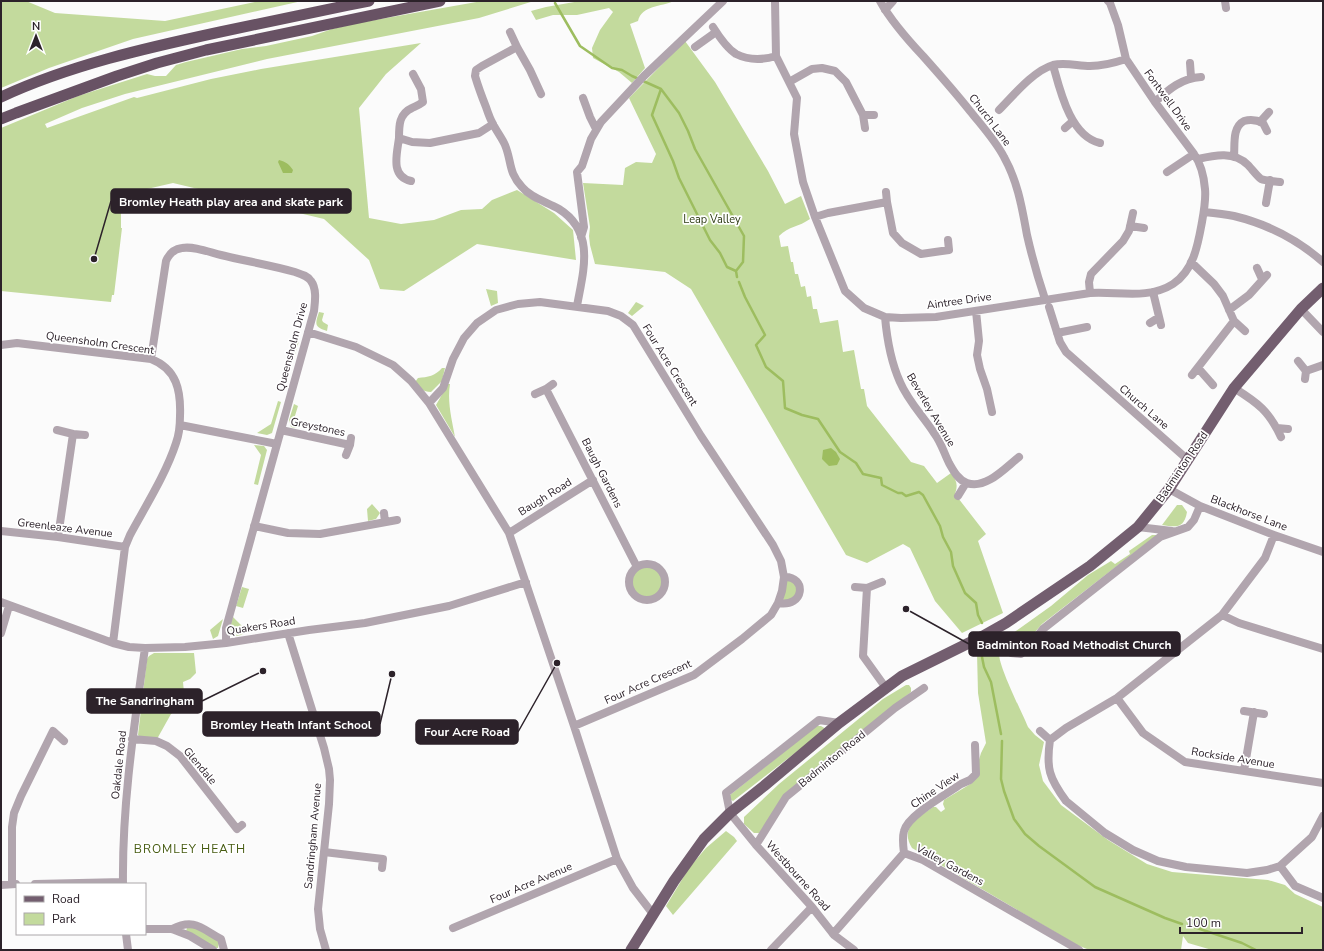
<svg xmlns="http://www.w3.org/2000/svg" width="1324" height="951" font-family="'Nunito Sans',sans-serif">
	<style>
		.green { fill: #c3da9d }
		.water { fill: #9dbd5f }
		.lines { fill: none; stroke-linecap: round; stroke-linejoin: round }
		.stream { stroke: #9dbd5f; stroke-width: 2.5 }
		.minor { stroke: #b1a5ae; stroke-width: 8 }
		.primary { stroke: #735e6f; stroke-width: 11 }
		.trunk { stroke: #685264; stroke-width: 11 }
		.labels { text-anchor: middle; dominant-baseline: central; stroke-width: 3.5; stroke-linejoin: round; paint-order: stroke }
		.street-label { font-size: 11px; fill: #2c222a; stroke: #fff }
		.park-label { font-size: 11px; fill: #2e3b14; stroke: #fff }
		.neighbourhood-label { font-size: 12px; letter-spacing: 1px; fill: #465b11; stroke: #fff }
		.leader { fill: none; stroke: #2c222a; stroke-width: 1.5 }
		.callout-dot { fill: #2c222a; stroke: #fff; stroke-width: 1.5 }
		.callout { fill: #2c222a; stroke: #2c222a; stroke-width: 1.5 }
		.callout-label { font-size: 12px; text-anchor: middle; font-weight: bold; fill: #fff }
	</style>
	<rect width="100%" height="100%" fill="#fbfbfb"/>
	<path class="green" d="M10,1H26L55,13L165,21L260,1H302L133,39L49,68L1,88V2Z
		M482,1H534L479,18L267,59L125,94L82,108L45,124L47,128L134,97L137,98L211,79L261,69L421,43L386,74L359,108L369,218L401,224L434,220L461,210L482,209L492,200L517,190L554,213L573,230L576,260L477,244L404,291L380,289L369,260L324,219L173,183L121,195V228H122L114,295H112L111,302L1,291V128L78,96L147,74L155,76H166L176,65L186,62L242,49L266,46L312,36L332,29L358,23Z
		M580,1H674C661,7 642,5 638,21L630,24L645,68L632,83L619,72L593,58L592,48L600,30L613,12L609,8L577,15H553L536,20L531,11L546,7Z
		M685,41L715,82L768,171L785,204L801,196L810,219C799,227 789,226 779,236L781,247L788,246L791,262H793L795,274H798L801,287L805,286L807,297L811,296L813,309H817L820,323L838,320L843,352L854,350L861,389H864L867,406L911,462L924,466L937,483L951,473C957,481 958,485 955,494L986,534L978,541L1003,613L962,633L935,601L910,548L903,544L867,563L846,555L691,289L665,272L595,264L590,245L589,236L590,227L583,183L623,185L625,168L636,162L652,163L656,154L629,98Z
		M486,289L497,291L498,303L491,306Z
		M636,302L644,306L632,316L628,313Z
		M319,312L324,313L322,320L323,322L328,325L327,331C314,327 315,324 319,312Z
		M293,339L299,341L293,361L288,359Z
		M442,368H445L442,381L431,392C423,392 420,388 415,382L418,378C428,377 435,376 442,368Z
		M448,384H450C447,402 452,420 455,437L436,405Z
		M278,401L281,402L272,433L267,435L257,433L271,424Z
		M294,404L298,406L294,419L298,426L295,428L291,427L289,420Z
		M254,445L264,446L267,450L258,485L254,484L261,455Z
		M372,504L380,513L376,519L368,521L367,509Z
		M1177,505H1182L1187,512C1184,529 1176,527 1162,525Z
		M1152,535H1157L1042,624L1021,648H1012L1008,643L1009,636L1051,606L1088,575L1111,561L1115,564L1130,554L1129,551Z
		M632 582a15 15 0 1 1 30 0a15 15 0 1 1-30 0Z
		M784,578L799,585L795,599L783,603Z
		M242,587L249,589L243,608L236,606Z
		M233,617L247,631L241,635L236,636C228,629 230,626 233,617Z
		M223,619L218,636L213,639L210,630Z
		M989,651H999C997,664 1022,712 1028,727L1035,735L1044,742L1039,765L1043,781L1061,805L1108,840L1147,864L1172,872L1268,880L1285,885L1295,894L1323,907V950H1212L1188,943L1183,936L1181,950L1087,949L1077,945L912,848C899,827 919,817 933,807H936L941,812L945,809L943,804L944,800L972,783L981,753L986,743L978,693L977,653Z
		M154,653H194L196,673L190,679L183,682L185,703L171,714L157,739L141,738L138,735L147,659L149,656Z
		M906,685H909L911,688V692L785,796L760,833H754L744,824V817L779,784L883,699Z
		M816,726H821L826,729L733,801L730,799V795Z
		M726,831L734,837L737,841L673,915L666,906L689,868L706,848Z
		M192,926L217,940L219,943L218,948H216L186,931L187,928Z"/>
	<path class="water" d="M279,160C286,162 289,164 293,170L292,173H283L278,162Z
		M831,448L836,452L840,459L837,465L829,466L822,459L823,450Z"/>
	<g class="lines">
		<path class="stream" d="M555,3L580,46L612,68L622,70L632,76L661,89L679,113L688,131L695,149L744,236L743,262L736,271L737,277
			M661,89L652,115L673,161L679,178L710,240L720,253L727,267L736,271
			M739,282L745,297L765,335L756,345L766,367L783,381L785,408L802,415L818,419L840,452L856,463L863,474L881,478L882,485L898,493H902L906,496L919,492L923,495L940,526L943,537L951,552L953,566L965,593L976,603L978,615L982,623
			M981,652L984,667L991,682L1001,734
			M1002,741L1001,779L1004,791L1014,819L1025,834L1039,846L1095,887L1165,918L1182,924
			M1188,925L1242,943L1256,950"/>
		<path class="minor" d="M775,1L776,56L797,98L794,134L803,182L815,217L845,291L864,308L885,317L901,318L936,317L1090,293C1117,291 1148,300 1173,284C1194,270 1198,244 1202,222C1204,211 1206,199 1205,189C1204,177 1201,164 1194,154L1155,102L1126,59L1118,25L1110,3L1108,1
			M880,1C891,21 907,39 923,56C939,74 955,92 970,111C982,126 995,140 1004,157C1018,182 1022,208 1027,235C1032,257 1038,278 1045,299
			M1225,1L1226,8
			M885,10L893,1
			M713,27C718,35 728,49 736,54C748,60 763,60 776,56
			M510,32L517,47L482,66L476,70L475,76C478,86 482,97 486,107C488,113 490,119 493,124C497,132 502,138 505,145C512,162 508,172 522,187C531,198 547,202 559,209C596,232 583,272 577,306
			M517,47L530,70L541,94
			M695,47L716,32
			M1190,63L1191,77
			M1053,65C1060,90 1070,136 1100,143
			M413,74L421,89L423,102C419,105 416,106 412,108C399,114 399,125 399,138L412,142L430,143L479,133L493,124
			M789,82L812,69L822,68L835,71L846,82L863,115L865,128
			M583,98L590,117L596,129
			M1155,102C1169,89 1182,78 1201,77
			M999,110C1013,96 1033,71 1053,65C1065,62 1078,66 1090,66C1102,66 1114,63 1126,59
			M863,115H874
			M1260,122L1269,112
			M1065,128L1073,121
			M399,138C397,154 390,176 411,181
			M1234,157C1235,145 1232,127 1244,121C1251,119 1257,120 1263,123L1267,131
			M1198,159C1215,155 1234,151 1248,165C1251,168 1258,177 1261,179C1266,181 1274,181 1280,182
			M1167,172L1194,154
			M887,202L893,233L902,243L921,254L949,250L948,240
			M1266,203L1270,180
			M1204,212C1214,213 1224,214 1234,216C1267,224 1298,240 1323,262
			M815,217L828,213L887,202L886,192
			M1130,226L1144,228
			M581,237L584,227L577,172L582,166L591,139L601,122L644,76L723,1
			M1191,262L1214,284L1223,296L1234,321L1245,331
			M1257,268L1262,279
			M1153,292L1161,325
			M1090,293L1089,282L1091,274L1123,241L1129,231L1133,213
			M1049,307L1060,342L1066,352L1187,459
			M1301,309L1323,332
			M1229,310L1249,295L1267,275
			M976,311L979,341L977,355L980,369L987,389L992,412
			M885,317C887,340 891,362 900,382C908,401 923,416 934,433C941,442 944,453 949,463C953,470 958,480 967,483C986,490 1006,467 1019,457
			M1150,323L1158,318
			M308,332L356,347L393,365L411,381L429,403L509,533L574,726L617,859L633,888L653,914
			M1057,333L1087,327
			M1,345L17,343L151,359C177,369 181,391 180,416C180,425 179,435 176,443C166,474 145,507 130,535L125,547L113,643
			M151,359L166,261C169,254 174,249 182,248C194,246 209,252 221,255C245,261 271,265 295,272C301,274 308,276 311,281C317,289 315,302 314,311L226,628V643
			M1298,361L1306,371L1305,379
			M1198,368L1213,385
			M1306,371L1323,365
			M1192,375L1234,321
			M1234,388C1258,403 1269,411 1281,437
			M546,389L553,384
			M535,394L546,389L637,567
			M429,403L443,388L453,359L464,338L477,323L496,310L518,304L540,302L608,311L621,316L633,325L701,436L773,545L781,561L784,577L782,591L778,603L771,615L742,639L694,675L574,726
			M180,425L277,444
			M1277,428L1288,429
			M57,430L73,434
			M281,430L350,445L351,438
			M346,455L350,445
			M1169,489L1200,506L1274,535L1323,552
			M958,496L966,483
			M384,513L385,522
			M254,526L288,533L320,534L397,520
			M1138,527L1172,531
			M1,531L58,537L125,547
			M509,533L593,480
			M58,537L73,434L85,435
			M629 582a18 18 0 1 1 36 0a18 18 0 1 1-36 0Z
			M882,582L867,588L863,656L886,688
			M855,587L867,588
			M1,602L113,643L129,647L145,648L185,647L226,643L309,630L365,623L449,606L526,582
			M778,603C805,608 807,576 784,577
			M1222,615L1239,623L1323,649
			M992,630L1001,643L1011,653L1021,654L1028,648L1043,629L1160,537L1188,527L1194,520L1200,506
			M1,633L9,606
			M288,633L324,748L329,769L330,780L329,804L318,909L320,929L326,950
			M1117,698L1143,733L1185,762L1323,783
			M1244,711L1264,714
			M839,723L819,720L726,793L730,813L756,845L812,907L834,935L854,950
			M1040,731L1050,740
			M132,739L156,741L167,746L180,756L237,829L242,825
			M1050,740L1066,728L1117,698L1222,615L1265,558L1274,535
			M1050,740C1046,768 1049,778 1066,801L1105,833L1133,850L1158,861L1186,867L1247,873L1267,870L1280,866
			M1244,771L1254,712
			M1323,816L1312,837L1280,866L1295,886L1323,898
			M756,845L786,797L895,708L924,688
			M324,852L383,859L382,868
			M904,853C903,845 902,838 904,831C908,815 947,794 961,784L970,780L976,774L975,745
			M12,884V827L14,813L21,796L53,731L64,741
			M35,884L123,882
			M123,884C122,805 134,727 145,648
			M1,885L16,884
			M453,928L617,859
			M145,929H172L190,936L213,950
			M172,929C194,918 201,928 221,939L224,950
			M126,934L128,950
			M833,934L904,853L923,860L1079,950
			M771,950L812,907"/>
		<path class="primary" d="M631,950L674,881L704,839L730,813L764,786L839,723L902,676L983,636L1006,623L1090,566L1138,527L1169,489L1234,388L1301,309L1323,288"/>
		<path class="trunk" d="M1,97C70,65 146,48 220,32C269,22 319,11 369,1
			M1,119L16,113L117,76L157,63L206,50L440,1"/>
	</g>
	<g class="labels">
		<g class="street-label">
			<text transform="translate(1168 100) rotate(54)">Fontwell Drive</text>
			<text transform="translate(990 120) rotate(53)">Church Lane</text>
			<text transform="translate(959 301) rotate(-8)">Aintree Drive</text>
			<text transform="translate(100 343) rotate(8)">Queensholm Crescent</text>
			<text transform="translate(292 347) rotate(-75)">Queensholm Drive</text>
			<text transform="translate(670 365) rotate(58)">Four Acre Crescent</text>
			<text transform="translate(1144 407) rotate(41)">Church Lane</text>
			<text transform="translate(931 410) rotate(59)">Beverley Avenue</text>
			<text transform="translate(318 427) rotate(12)">Greystones</text>
			<text transform="translate(1182 467) rotate(-56)">Badminton Road</text>
			<text transform="translate(602 473) rotate(63)">Baugh Gardens</text>
			<text transform="translate(545 497) rotate(-32)">Baugh Road</text>
			<text transform="translate(1249 513) rotate(21)">Blackhorse Lane</text>
			<text transform="translate(65 528) rotate(7)">Greenleaze Avenue</text>
			<text transform="translate(261 626) rotate(-9)">Quakers Road</text>
			<text transform="translate(648 682) rotate(-24)">Four Acre Crescent</text>
			<text transform="translate(1233 758) rotate(9)">Rockside Avenue</text>
			<text transform="translate(832 759) rotate(-39)">Badminton Road</text>
			<text transform="translate(119 765) rotate(-84)">Oakdale Road</text>
			<text transform="translate(200 766) rotate(50)">Glendale</text>
			<text transform="translate(935 790) rotate(-34)">Chine View</text>
			<text transform="translate(313 836) rotate(-85)">Sandringham Avenue</text>
			<text transform="translate(950 865) rotate(28)">Valley Gardens</text>
			<text transform="translate(798 876) rotate(48)">Westbourne Road</text>
			<text transform="translate(531 883) rotate(-23)">Four Acre Avenue</text>
		</g>
		<g class="park-label">
			<text x="712" y="219">Leap Valley</text>
		</g>
		<g class="neighbourhood-label">
			<text x="190" y="849">BROMLEY HEATH</text>
		</g>
	</g>
	<path class="leader" d="M94 259L111 201M906 609L969 644M263 671L202 701M392 674L380 724M557 663L518 732"/>
	<g class="callout-dot">
		<circle cx="94" cy="259" r="4"/>
		<circle cx="906" cy="609" r="4"/>
		<circle cx="263" cy="671" r="4"/>
		<circle cx="392" cy="674" r="4"/>
		<circle cx="557" cy="663" r="4"/>
	</g>
	<g class="callout">
		<rect x="111" y="189" width="240" height="24" rx="4"/>
		<rect x="969" y="632" width="211" height="24" rx="4"/>
		<rect x="87" y="689" width="115" height="24" rx="4"/>
		<rect x="203" y="712" width="177" height="24" rx="4"/>
		<rect x="416" y="720" width="102" height="24" rx="4"/>
	</g>
	<g class="callout-label">
		<text x="231" y="206">Bromley Heath play area and skate park</text>
		<text x="1074" y="649">Badminton Road Methodist Church</text>
		<text x="145" y="705">The Sandringham</text>
		<text x="291" y="729">Bromley Heath Infant School</text>
		<text x="467" y="736">Four Acre Road</text>
	</g>
	<rect width="1324" height="951" fill="none" stroke="#2c222a" stroke-width="4"/>
	<rect x="16" y="883" width="130" height="52" fill="#ffffff" stroke="#aba7aa"/>
	<rect x="24" y="896" width="20" height="6" fill="#735e6f" stroke="#aba7aa"/>
	<text x="52" y="903" font-size="12" fill="#2c222a">Road</text>
	<rect x="24" y="913" width="20" height="12" fill="#c3da9d" stroke="#aba7aa"/>
	<text x="52" y="923" font-size="12" fill="#2c222a">Park</text>
	<g transform="translate(36 36)" stroke="#ffffff" stroke-width="3" paint-order="stroke">
	<path d="M0-3L7 15L0 10L-7 15Z" fill="#2c222a"/>
	<text y="-6" font-size="11" font-weight="bold" text-anchor="middle" fill="#2c222a">N</text>
	</g>
	<path d="M1180 927v6h122v-6" fill="none" stroke="#2c222a" stroke-width="2"/>
	<text x="1186" y="927" font-size="12" fill="#2c222a" stroke="#ffffff" stroke-width="3" paint-order="stroke">100 m</text>
</svg>
